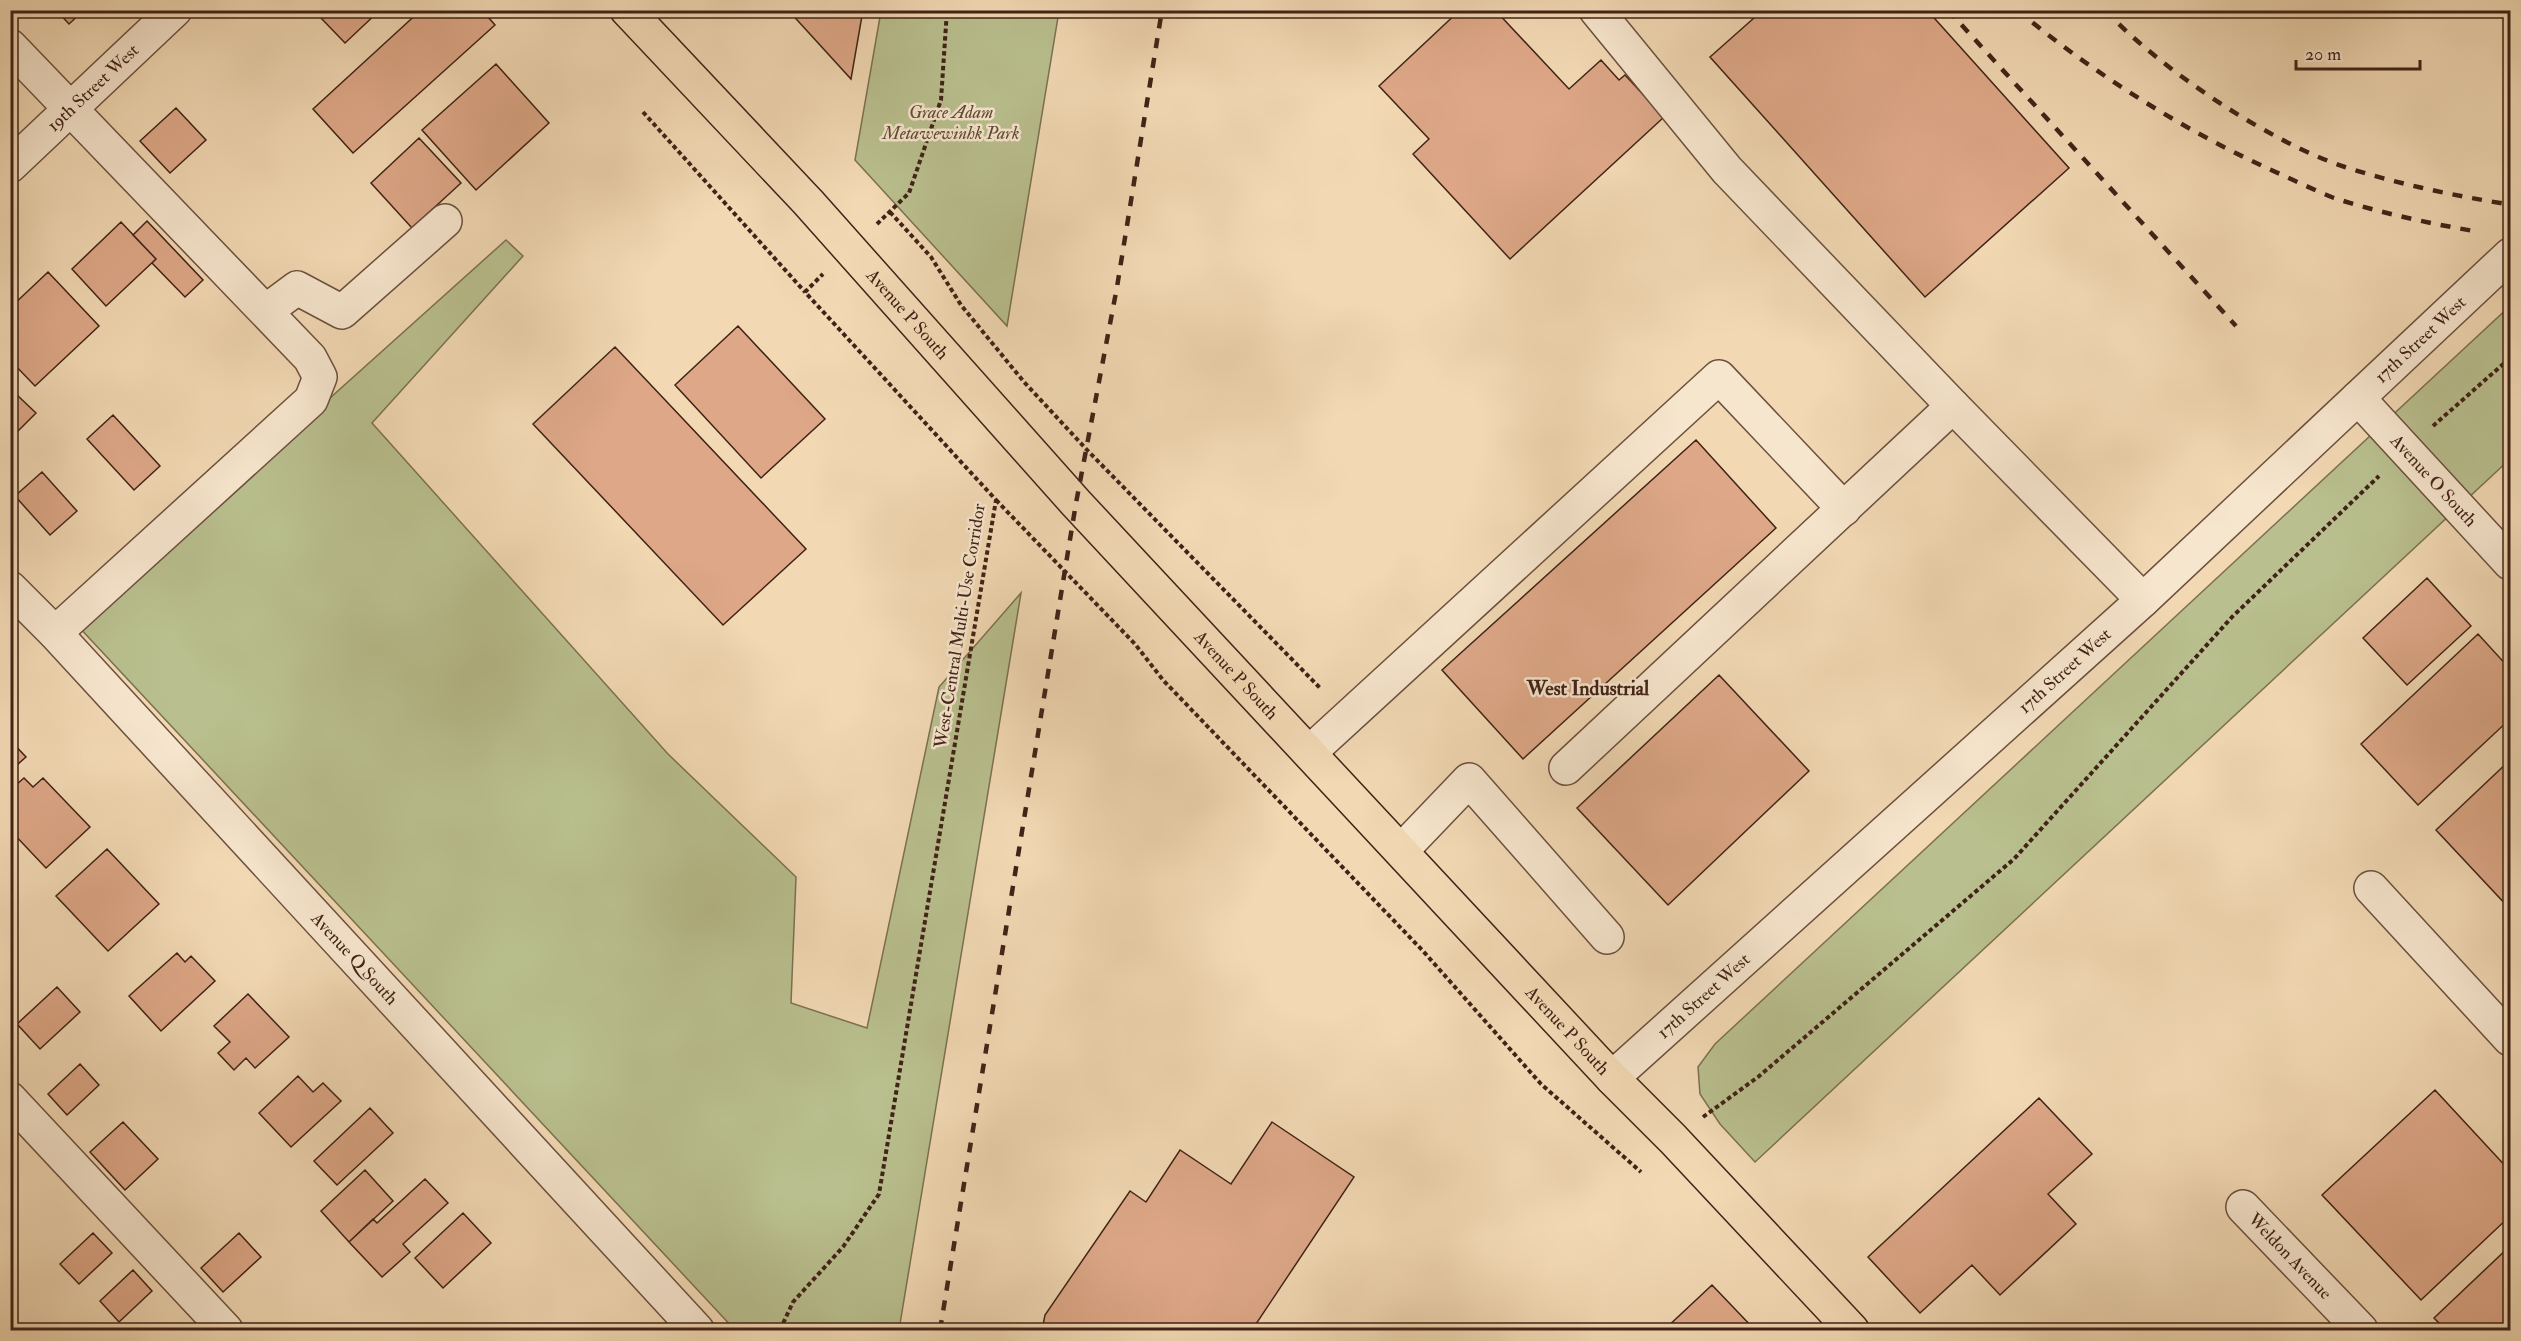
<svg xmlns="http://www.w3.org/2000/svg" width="2521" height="1341" font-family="'IM FELL Double Pica',serif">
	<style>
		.green { fill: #b9bf8e; stroke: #7c7052; stroke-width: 1.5 }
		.building { fill: #dea888; stroke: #402217; stroke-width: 1.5 }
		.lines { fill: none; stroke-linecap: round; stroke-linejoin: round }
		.minor-casing { stroke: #6c503e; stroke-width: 36 }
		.major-casing { stroke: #402217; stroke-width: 36 }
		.path { stroke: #402217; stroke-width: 4; stroke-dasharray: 4.5 3; stroke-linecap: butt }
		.minor { stroke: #f7e6ce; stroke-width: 33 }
		.major { stroke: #f2d9b4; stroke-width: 33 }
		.rail { stroke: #402217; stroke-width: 4.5; stroke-dasharray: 10 10; stroke-linecap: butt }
		.labels { text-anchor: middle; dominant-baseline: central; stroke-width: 5; stroke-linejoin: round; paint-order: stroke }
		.street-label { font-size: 18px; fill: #402217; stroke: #f7e6ce }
		.park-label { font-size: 18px; font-style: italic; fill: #5e4935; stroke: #f7e6ce }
		.neighbourhood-label { font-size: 20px; font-weight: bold; fill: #402217; stroke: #f7e6ce }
	</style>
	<rect width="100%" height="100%" fill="#f2d9b4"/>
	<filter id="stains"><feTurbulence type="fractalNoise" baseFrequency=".00333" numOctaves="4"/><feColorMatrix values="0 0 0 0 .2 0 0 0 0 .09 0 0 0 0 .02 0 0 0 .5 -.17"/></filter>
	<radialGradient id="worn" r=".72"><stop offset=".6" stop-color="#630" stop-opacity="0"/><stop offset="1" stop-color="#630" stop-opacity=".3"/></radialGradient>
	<path class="green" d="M881,11H1059L1007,326L855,160Z
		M506,240L523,256L372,423L668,754L796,877L791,1003L867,1028L939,687L1021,593L899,1330H735L77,625Z
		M2510,306V459L1755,1162L1720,1124L1700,1094L1698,1067L1715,1044Z"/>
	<path class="building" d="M56,10H84L69,24Z
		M329,10H380L345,43L321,18Z
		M421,10H482L495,25L353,153L313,109Z
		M788,10H863L851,79Z
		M1460,10H1495L1569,89L1601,60L1619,80L1625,75L1664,117L1510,259L1413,154L1429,139L1379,86Z
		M1763,10H1927L2069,168L1925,297L1710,57Z
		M496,64L549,123L476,190L422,130Z
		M176,108L206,140L170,173L140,141Z
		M419,138L461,183L412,228L371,183Z
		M147,221L203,280L185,297L152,263L156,259L133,235Z
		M121,222L156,259L106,306L72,269Z
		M48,272L99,326L35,386L10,360V318L16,313L11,307Z
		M738,326L825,419L761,478L675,385Z
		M615,347L806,549L723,625L533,424Z
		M16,394L36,413L10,439V400Z
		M113,415L160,466L134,490L87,439Z
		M1696,440L1776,528L1523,759L1442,670Z
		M42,472L77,511L50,535L15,496Z
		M2427,578L2471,626L2407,685L2363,638Z
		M2478,634L2510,669V719L2418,805L2361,744Z
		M1719,675L1809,771L1668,905L1577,808Z
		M10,740L26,757L10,771Z
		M2510,760V909L2436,830Z
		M24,778L33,787L43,778L90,827L46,868L10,830V790Z
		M107,849L159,904L108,951L56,896Z
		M177,953L185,962L191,956L215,981L161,1031L129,996Z
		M57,987L80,1012L40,1049L17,1024Z
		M248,994L289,1037L255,1068L246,1058L234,1070L218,1053L230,1042L214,1026Z
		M80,1064L99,1085L67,1115L48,1094Z
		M298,1076L313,1092L323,1083L341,1101L291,1147L259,1113Z
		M2435,1090L2510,1171V1216L2421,1300L2322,1195Z
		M2039,1098L2092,1154L2048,1194L2076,1224L2000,1295L1972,1265L1920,1313L1868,1257Z
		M370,1108L393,1133L337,1185L314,1161Z
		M123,1122L158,1159L125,1190L90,1152Z
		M1272,1122L1354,1177L1252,1330H1042L1045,1315L1130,1191L1146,1202L1180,1150L1231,1184Z
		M365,1170L393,1201L349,1242L321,1211Z
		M425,1179L448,1203L403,1244L410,1252L382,1277L349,1242L373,1219L377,1223Z
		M463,1213L491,1243L443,1288L415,1258Z
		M93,1233L112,1253L79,1284L60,1264Z
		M239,1233L261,1257L223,1292L201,1268Z
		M2510,1246V1330H2446L2434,1318Z
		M133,1270L152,1291L119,1322L100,1301Z
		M1712,1285L1755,1330H1664Z"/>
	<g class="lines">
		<g class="minor-casing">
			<g id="minor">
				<path d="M1596,10L1727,170L1953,406L2143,600"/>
				<path d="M10,46L310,358L320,377L311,400L55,633"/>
				<path id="s1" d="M10,166L175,10"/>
				<path d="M266,311L297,288L342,312L445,221"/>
				<path id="s2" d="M2358,398L2510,563"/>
				<path id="s3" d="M10,588L55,633L697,1330"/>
				<path d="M1310,752L1719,377L1844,509"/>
				<path d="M1566,768L1953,406"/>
				<path d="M1402,850L1469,780L1607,937"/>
				<path d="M2371,888L2510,1039"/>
				<path id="s4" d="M1612,1078L2143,600L2510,255"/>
				<path d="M10,1099L226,1330"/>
				<path id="s5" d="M2243,1207L2361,1330"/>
			</g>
		</g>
		<g class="major-casing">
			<g id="major">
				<path id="s6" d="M627,10L808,202L1076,503L1612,1078L1673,1139L1852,1330"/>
			</g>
		</g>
		<path class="path" d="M643,112L805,292
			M890,212L931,257L961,305L1024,382L1088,451L1321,689
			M877,224L909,193L941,100L947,10
			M2433,426L2510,358
			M996,500L1135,644L1163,680L1423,951L1541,1084L1641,1172
			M1703,1117L1758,1077L2014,859L2232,617L2379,476
			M780,1330L793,1302L843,1247L879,1194L996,500L805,292L823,274"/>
		<use href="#minor" class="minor"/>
		<use href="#major" class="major"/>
		<path class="rail" d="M1948,10L2236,326
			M2017,10C2097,76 2186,132 2280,174C2298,182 2316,191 2334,198C2381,213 2431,224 2480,232
			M2105,10C2160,69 2269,142 2345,167C2398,184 2451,195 2506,204
			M940,1330L1076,503L1117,287L1162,10"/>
	</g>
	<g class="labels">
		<g class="street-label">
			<text stroke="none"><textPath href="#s1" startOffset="114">19th Street West</textPath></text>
			<text stroke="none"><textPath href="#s6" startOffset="414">Avenue P South</textPath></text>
			<text stroke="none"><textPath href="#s4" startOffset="1095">17th Street West</textPath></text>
			<text stroke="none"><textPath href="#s2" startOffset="112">Avenue O South</textPath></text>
			<text transform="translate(960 626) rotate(-81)">West-Central Multi-Use Corridor</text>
			<text stroke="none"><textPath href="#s4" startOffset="609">17th Street West</textPath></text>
			<text stroke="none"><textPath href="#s6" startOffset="902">Avenue P South</textPath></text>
			<text stroke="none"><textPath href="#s3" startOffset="506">Avenue Q South</textPath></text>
			<text stroke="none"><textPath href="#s4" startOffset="123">17th Street West</textPath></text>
			<text stroke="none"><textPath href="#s6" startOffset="1388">Avenue P South</textPath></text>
			<text stroke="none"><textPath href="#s5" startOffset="68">Weldon Avenue</textPath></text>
		</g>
		<g class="park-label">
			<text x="951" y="112">Grace Adam<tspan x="951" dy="21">Metawewinhk Park</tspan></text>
		</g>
		<g class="neighbourhood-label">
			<text x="1588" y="688">West Industrial</text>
		</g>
	</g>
	<rect width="2521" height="1341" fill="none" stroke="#f2d9b4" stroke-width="36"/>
	<rect x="12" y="12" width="2497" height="1317" fill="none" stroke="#402217" stroke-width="3"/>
	<rect x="18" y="18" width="2485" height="1305" fill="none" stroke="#402217" stroke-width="1.5"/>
	<path d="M2296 60v9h124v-9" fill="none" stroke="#402217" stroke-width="3"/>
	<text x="2305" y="60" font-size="18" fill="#402217" stroke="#f7e6ce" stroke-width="4.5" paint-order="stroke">20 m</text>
	<rect width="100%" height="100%" filter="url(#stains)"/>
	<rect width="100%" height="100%" fill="url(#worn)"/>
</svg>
